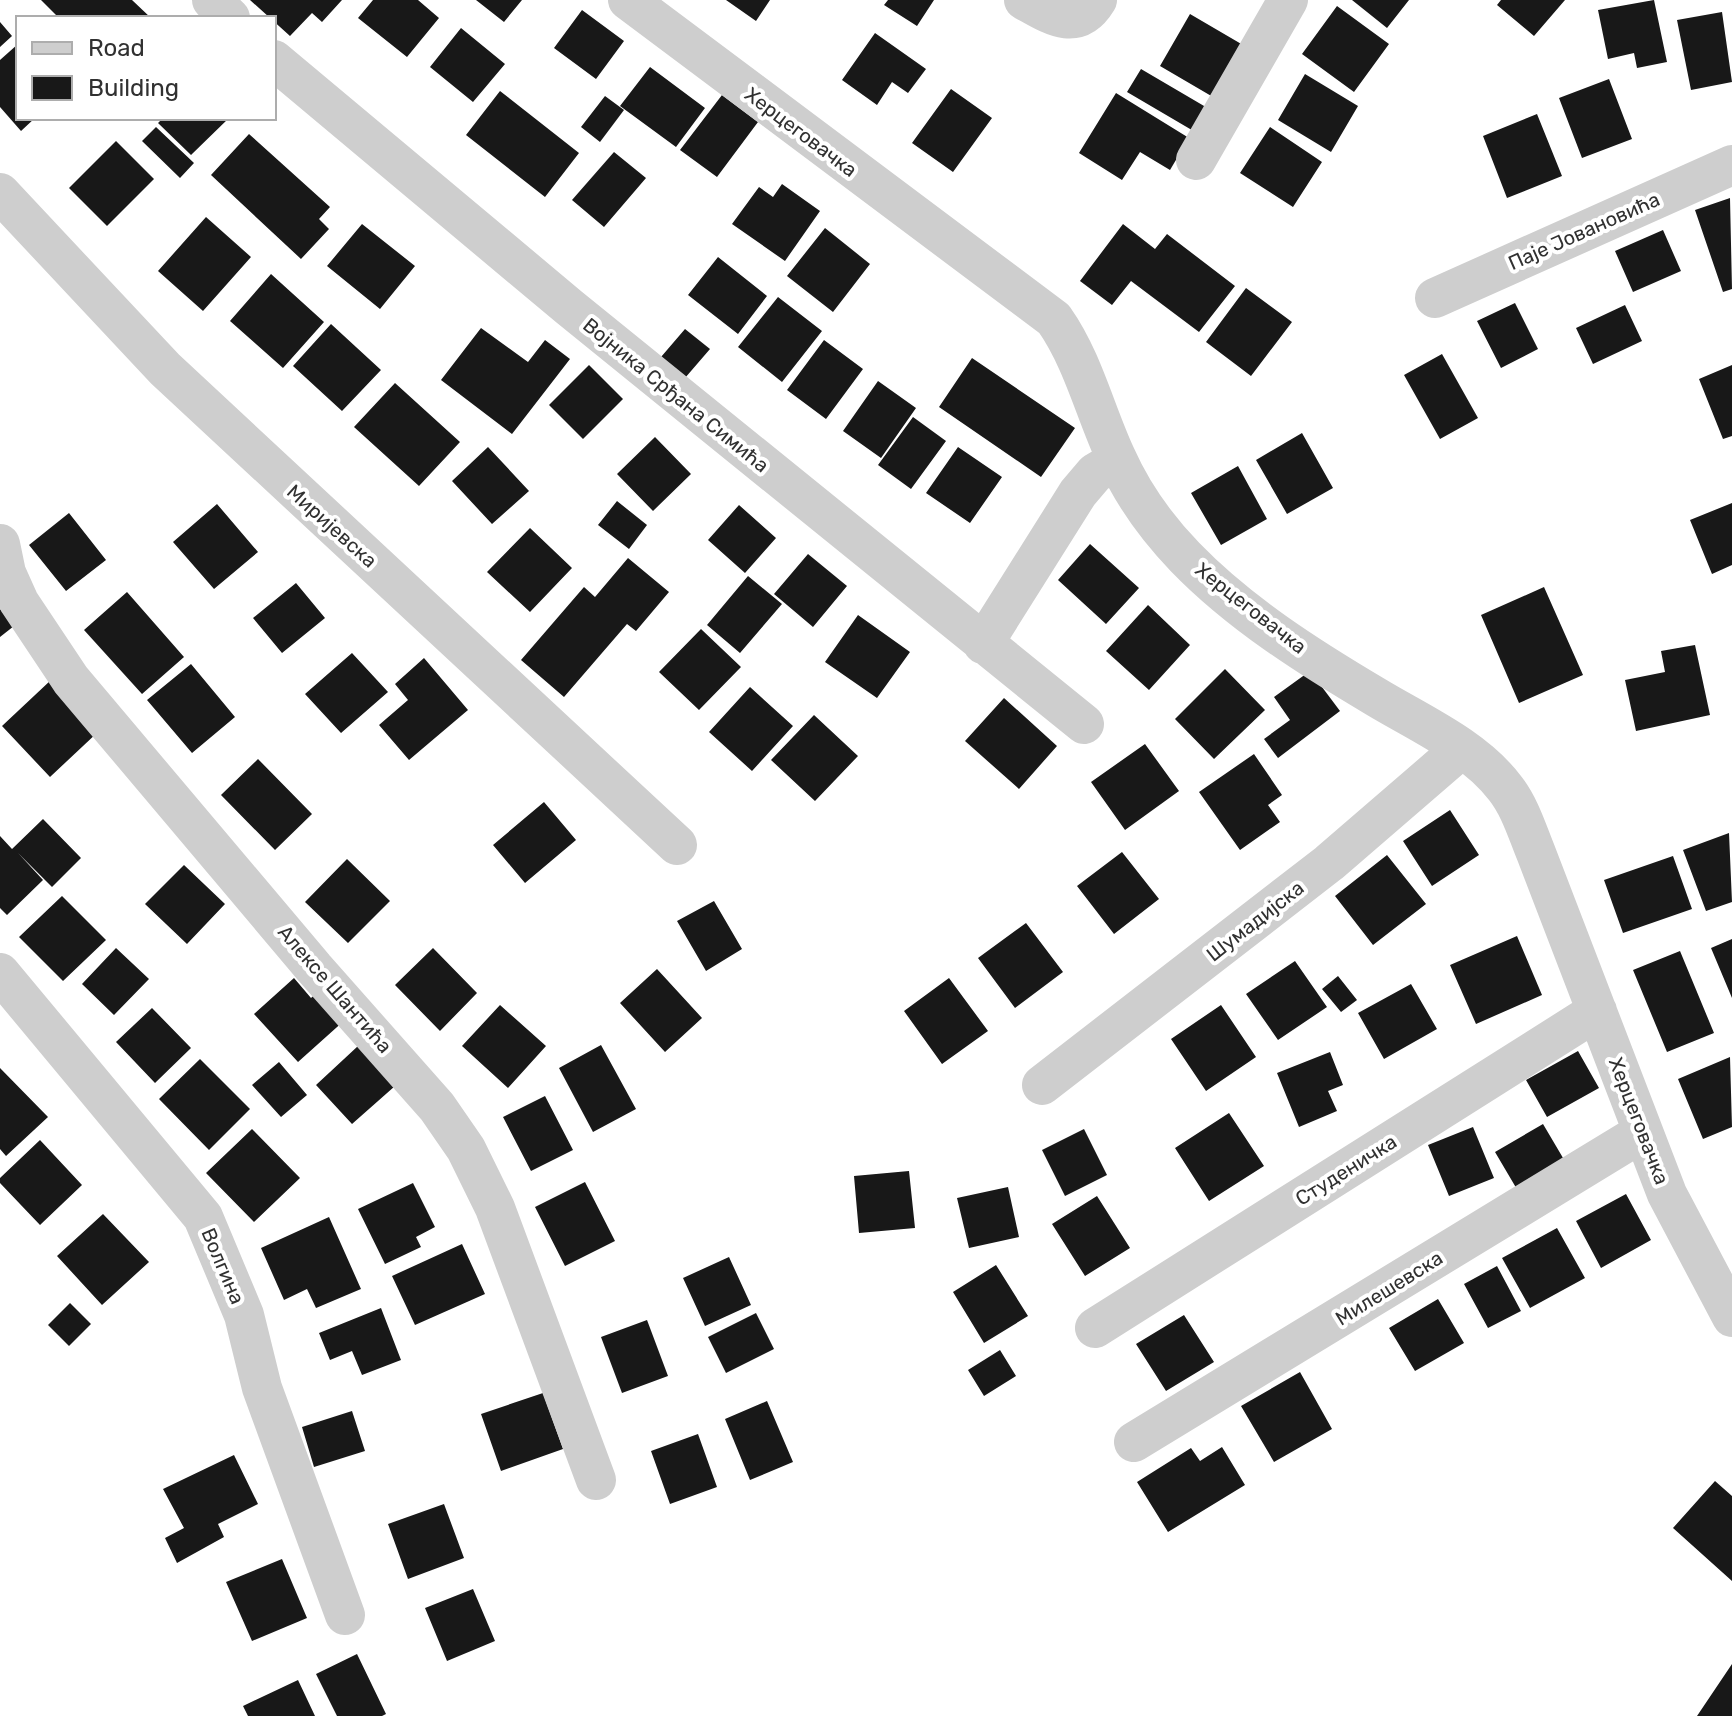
<svg xmlns="http://www.w3.org/2000/svg" width="1732" height="1716" viewBox="0 0 1732 1716" font-family="Rubik,sans-serif">
	<style>
		.building { fill: #181818 }
		.lines { fill: none; stroke-linecap: round; stroke-linejoin: round }
		.minor { stroke: #cecece; stroke-width: 40 }
		.labels { text-anchor: middle; stroke-width: 8; stroke-linejoin: round; paint-order: stroke }
		.street-label { font-size: 20px; fill: #313131; stroke: #fff }
	</style>
	<rect width="100%" height="100%" fill="#fff"/>
	<path class="building" d="M 41,0 L 132,0 L 151,18 L 59,18 Z
		M 250,0 L 342,0 L 322,22 L 312,13 L 290,36 Z
		M 373,0 L 418,0 L 439,18 L 407,57 L 358,18 Z
		M 476,0 L 522,0 L 504,22 Z
		M 726,0 L 770,0 L 756,21 Z
		M 888,0 L 934,0 L 917,26 L 884,5 Z
		M 1352,0 L 1409,0 L 1387,28 Z
		M 1501,0 L 1565,0 L 1534,36 L 1497,5 Z
		M 1654,0 L 1667,62 L 1637,68 L 1634,53 L 1608,59 L 1598,10 Z
		M 1337,6 L 1389,44 L 1354,92 L 1302,54 Z
		M 582,10 L 624,41 L 596,79 L 554,48 Z
		M 1722,12 L 1732,82 L 1691,90 L 1677,20 Z
		M 1190,14 L 1243,45 L 1213,97 L 1160,66 Z
		M 0,22 L 12,36 L 0,47 Z
		M 461,28 L 505,64 L 473,102 L 430,67 Z
		M 875,33 L 926,69 L 908,93 L 892,82 L 877,105 L 842,80 Z
		M 18,44 L 18,118 L 35,118 L 21,131 L 0,107 L 0,60 Z
		M 650,67 L 705,108 L 676,147 L 620,106 Z
		M 1141,69 L 1216,113 L 1202,136 L 1127,92 Z
		M 1305,74 L 1358,106 L 1331,152 L 1278,120 Z
		M 1609,79 L 1632,139 L 1582,158 L 1559,98 Z
		M 951,89 L 992,118 L 953,172 L 912,143 Z
		M 500,91 L 579,153 L 545,197 L 466,135 Z
		M 1116,93 L 1189,138 L 1170,170 L 1140,152 L 1122,180 L 1079,153 Z
		M 722,95 L 758,122 L 717,177 L 680,150 Z
		M 605,96 L 624,110 L 600,142 L 581,127 Z
		M 1537,114 L 1562,176 L 1507,198 L 1483,136 Z
		M 163,118 L 229,118 L 191,155 L 158,123 Z
		M 156,127 L 194,163 L 180,178 L 142,141 Z
		M 1270,127 L 1322,162 L 1293,207 L 1240,173 Z
		M 249,134 L 330,207 L 319,219 L 329,229 L 301,259 L 211,175 Z
		M 116,141 L 154,179 L 107,226 L 69,188 Z
		M 614,152 L 646,178 L 604,227 L 572,200 Z
		M 782,184 L 820,211 L 785,261 L 732,224 L 759,187 L 773,197 Z
		M 1730,198 L 1732,289 L 1723,292 L 1695,210 Z
		M 206,217 L 251,257 L 203,311 L 158,271 Z
		M 362,224 L 415,266 L 380,309 L 327,266 Z
		M 1123,224 L 1155,249 L 1167,234 L 1235,286 L 1199,332 L 1131,281 L 1112,305 L 1080,281 Z
		M 825,228 L 870,264 L 833,312 L 787,276 Z
		M 1663,230 L 1681,271 L 1633,292 L 1615,251 Z
		M 718,257 L 767,296 L 738,334 L 688,295 Z
		M 271,274 L 324,322 L 283,368 L 230,321 Z
		M 1246,288 L 1292,322 L 1251,376 L 1206,342 Z
		M 778,297 L 822,331 L 782,382 L 738,347 Z
		M 1515,303 L 1538,349 L 1501,368 L 1477,321 Z
		M 1625,305 L 1642,341 L 1593,364 L 1576,328 Z
		M 331,324 L 381,370 L 342,411 L 293,366 Z
		M 481,328 L 528,362 L 545,340 L 570,359 L 512,434 L 441,380 Z
		M 685,329 L 710,349 L 685,378 L 661,357 Z
		M 824,340 L 863,369 L 826,419 L 787,390 Z
		M 1442,354 L 1478,418 L 1440,439 L 1404,375 Z
		M 972,358 L 1075,428 L 1041,477 L 939,407 Z
		M 589,365 L 623,399 L 583,439 L 549,405 Z
		M 1732,365 L 1732,436 L 1723,439 L 1699,379 Z
		M 878,381 L 916,408 L 881,458 L 843,431 Z
		M 395,383 L 460,442 L 419,486 L 354,427 Z
		M 913,417 L 946,441 L 911,489 L 878,465 Z
		M 1302,433 L 1333,488 L 1287,514 L 1256,460 Z
		M 655,437 L 691,474 L 653,511 L 617,474 Z
		M 488,447 L 529,491 L 492,524 L 452,481 Z
		M 958,447 L 1002,477 L 970,523 L 926,493 Z
		M 1238,466 L 1267,519 L 1221,545 L 1191,493 Z
		M 617,501 L 647,525 L 629,549 L 598,525 Z
		M 1732,503 L 1732,565 L 1712,574 L 1690,520 Z
		M 217,504 L 258,552 L 214,589 L 173,542 Z
		M 739,505 L 776,538 L 745,573 L 708,540 Z
		M 69,513 L 106,560 L 66,591 L 29,545 Z
		M 530,528 L 572,568 L 530,612 L 487,572 Z
		M 1090,544 L 1139,588 L 1106,624 L 1058,580 Z
		M 808,554 L 847,586 L 813,627 L 774,594 Z
		M 628,558 L 669,592 L 636,631 L 627,624 L 564,697 L 521,660 L 584,587 L 595,597 Z
		M 748,576 L 782,604 L 740,653 L 707,625 Z
		M 296,583 L 325,618 L 282,653 L 253,618 Z
		M 1544,587 L 1583,675 L 1519,703 L 1481,615 Z
		M 127,592 L 184,657 L 142,694 L 84,630 Z
		M 1148,605 L 1190,645 L 1149,690 L 1106,651 Z
		M 0,609 L 14,626 L 0,637 Z
		M 858,615 L 910,652 L 877,698 L 825,662 Z
		M 701,629 L 741,667 L 699,710 L 659,672 Z
		M 1695,645 L 1710,715 L 1636,731 L 1625,680 L 1665,672 L 1661,651 Z
		M 352,653 L 388,692 L 341,733 L 305,694 Z
		M 424,658 L 468,710 L 409,760 L 379,725 L 408,700 L 395,684 Z
		M 191,664 L 235,717 L 192,753 L 147,700 Z
		M 1225,669 L 1265,710 L 1214,759 L 1175,719 Z
		M 1310,671 L 1340,711 L 1278,758 L 1264,739 L 1290,720 L 1274,697 Z
		M 51,680 L 99,731 L 50,777 L 2,726 Z
		M 750,687 L 793,726 L 752,771 L 709,732 Z
		M 1004,698 L 1057,746 L 1019,789 L 965,741 Z
		M 814,715 L 858,756 L 815,801 L 771,760 Z
		M 1145,744 L 1179,791 L 1125,830 L 1091,782 Z
		M 1254,754 L 1282,795 L 1268,805 L 1280,822 L 1240,850 L 1199,792 Z
		M 258,759 L 312,814 L 275,850 L 221,795 Z
		M 544,802 L 576,840 L 525,883 L 493,845 Z
		M 1450,810 L 1479,855 L 1432,886 L 1403,841 Z
		M 43,819 L 81,858 L 52,887 L 18,853 L 43,880 L 7,915 L 0,908 L 0,836 L 12,849 Z
		M 1729,833 L 1732,902 L 1706,911 L 1683,850 Z
		M 1122,852 L 1159,899 L 1114,934 L 1077,886 Z
		M 1387,855 L 1426,904 L 1373,945 L 1335,896 Z
		M 1673,856 L 1692,909 L 1623,933 L 1604,880 Z
		M 347,859 L 390,901 L 348,943 L 305,902 Z
		M 184,865 L 225,904 L 187,944 L 145,904 Z
		M 62,896 L 106,940 L 63,981 L 19,937 Z
		M 714,901 L 742,949 L 706,971 L 677,921 Z
		M 1026,923 L 1063,972 L 1015,1008 L 978,958 Z
		M 1517,936 L 1542,995 L 1476,1024 L 1450,965 Z
		M 1732,939 L 1732,998 L 1711,948 Z
		M 116,948 L 149,979 L 114,1015 L 82,984 Z
		M 433,948 L 477,993 L 440,1031 L 395,985 Z
		M 1680,951 L 1714,1033 L 1667,1052 L 1633,970 Z
		M 1295,961 L 1327,1007 L 1278,1040 L 1246,994 Z
		M 657,969 L 702,1018 L 665,1052 L 620,1003 Z
		M 1338,976 L 1357,1000 L 1341,1012 L 1322,989 Z
		M 294,978 L 311,998 L 320,990 L 346,1019 L 298,1062 L 254,1014 Z
		M 949,978 L 988,1031 L 942,1064 L 904,1011 Z
		M 1411,984 L 1437,1029 L 1384,1059 L 1358,1013 Z
		M 500,1005 L 546,1046 L 508,1088 L 462,1046 Z
		M 1221,1005 L 1256,1057 L 1206,1091 L 1171,1039 Z
		M 152,1008 L 191,1048 L 155,1083 L 116,1042 Z
		M 601,1045 L 636,1109 L 593,1132 L 559,1068 Z
		M 358,1046 L 395,1086 L 352,1124 L 316,1085 Z
		M 1578,1051 L 1599,1088 L 1547,1117 L 1526,1080 Z
		M 1330,1052 L 1343,1085 L 1328,1091 L 1337,1111 L 1299,1127 L 1277,1073 Z
		M 1730,1057 L 1732,1127 L 1703,1139 L 1678,1079 Z
		M 200,1059 L 250,1109 L 209,1150 L 159,1099 Z
		M 279,1062 L 307,1095 L 281,1117 L 252,1085 Z
		M 0,1068 L 48,1117 L 6,1156 L 0,1149 Z
		M 545,1096 L 573,1150 L 531,1171 L 503,1117 Z
		M 1229,1113 L 1264,1166 L 1209,1201 L 1175,1148 Z
		M 1543,1124 L 1566,1163 L 1518,1191 L 1495,1152 Z
		M 1473,1127 L 1494,1178 L 1449,1196 L 1428,1145 Z
		M 252,1129 L 300,1178 L 254,1222 L 206,1173 Z
		M 1084,1129 L 1107,1175 L 1065,1196 L 1042,1150 Z
		M 40,1140 L 82,1185 L 40,1225 L 0,1183 L 0,1178 Z
		M 909,1171 L 915,1228 L 859,1233 L 854,1176 Z
		M 585,1182 L 615,1241 L 565,1266 L 535,1207 Z
		M 413,1183 L 435,1227 L 416,1237 L 421,1247 L 385,1264 L 358,1209 Z
		M 1008,1187 L 1019,1237 L 969,1248 L 957,1198 Z
		M 1626,1194 L 1651,1240 L 1601,1268 L 1576,1221 Z
		M 1097,1196 L 1130,1248 L 1085,1276 L 1052,1224 Z
		M 103,1214 L 149,1262 L 102,1305 L 57,1256 Z
		M 329,1217 L 361,1289 L 316,1308 L 307,1289 L 284,1300 L 261,1248 Z
		M 1557,1228 L 1585,1278 L 1530,1308 L 1502,1258 Z
		M 462,1244 L 485,1294 L 415,1325 L 392,1276 Z
		M 729,1257 L 751,1305 L 705,1326 L 683,1278 Z
		M 996,1265 L 1028,1316 L 984,1343 L 953,1292 Z
		M 1497,1266 L 1521,1311 L 1488,1328 L 1464,1284 Z
		M 1438,1299 L 1464,1343 L 1415,1371 L 1389,1328 Z
		M 70,1303 L 91,1324 L 69,1346 L 48,1325 Z
		M 381,1308 L 401,1360 L 362,1375 L 352,1351 L 330,1360 L 319,1333 Z
		M 756,1313 L 774,1349 L 726,1373 L 708,1337 Z
		M 1184,1315 L 1214,1362 L 1166,1391 L 1136,1344 Z
		M 647,1320 L 668,1376 L 622,1393 L 601,1337 Z
		M 1000,1350 L 1016,1376 L 984,1396 L 968,1370 Z
		M 1300,1372 L 1332,1429 L 1274,1462 L 1241,1406 Z
		M 543,1393 L 563,1449 L 501,1471 L 481,1414 Z
		M 767,1401 L 793,1462 L 750,1480 L 725,1419 Z
		M 352,1411 L 365,1451 L 314,1467 L 302,1427 Z
		M 698,1434 L 717,1487 L 670,1504 L 651,1451 Z
		M 1222,1447 L 1245,1485 L 1168,1532 L 1137,1482 L 1191,1448 L 1200,1461 Z
		M 234,1455 L 258,1504 L 218,1524 L 224,1537 L 177,1563 L 165,1538 L 184,1528 L 163,1489 Z
		M 1715,1481 L 1732,1496 L 1732,1581 L 1673,1528 Z
		M 444,1504 L 464,1558 L 408,1579 L 388,1524 Z
		M 282,1559 L 307,1618 L 252,1641 L 226,1582 Z
		M 473,1589 L 495,1641 L 447,1661 L 425,1608 Z
		M 357,1654 L 386,1714 L 382,1716 L 337,1716 L 316,1674 Z
		M 1732,1664 L 1732,1716 L 1697,1716 Z
		M 298,1680 L 315,1716 L 248,1716 L 243,1706 Z"/>
	<g class="lines">
		<path class="minor" d="M 212,0 L 230,18
			M 628,0 L 1054,319 C 1083,360 1095,412 1116,457 C 1132,493 1158,529 1185,557 C 1239,613 1310,658 1376,697 C 1419,723 1474,747 1505,788 C 1520,807 1527,831 1536,853 L 1667,1194 L 1732,1317
			M 1024,0 C 1051,15 1077,33 1097,0
			M 274,60 L 569,307 L 1084,724
			M 1196,160 L 1288,0
			M 0,193 L 165,369 L 677,845
			M 1435,298 L 1732,165
			M 0,544 L 6,573 L 19,602 L 71,680 L 314,968 L 437,1107 L 466,1149 L 495,1208 L 596,1480
			M 983,644 L 1078,493 L 1095,473 L 1117,460
			M 0,973 L 203,1217 L 244,1315 L 262,1388 L 345,1615
			M 1042,1085 L 1329,863 L 1461,749
			M 1095,1328 L 1597,1011
			M 1134,1442 L 1643,1132"/>
	</g>
	<g class="labels">
		<g class="street-label">
			<text transform="translate(801 132) rotate(37)" y="7">Херцеговачка</text>
			<text transform="translate(1584 231) rotate(-24)" y="7">Паје Јовановића</text>
			<text transform="translate(676 395) rotate(39)" y="7">Војника Срђана Симића</text>
			<text transform="translate(332 526) rotate(42)" y="7">Миријевска</text>
			<text transform="translate(1251 608) rotate(38)" y="7">Херцеговачка</text>
			<text transform="translate(1255 921) rotate(-38)" y="7">Шумадијска</text>
			<text transform="translate(335 989) rotate(49)" y="7">Алексе Шантића</text>
			<text transform="translate(1639 1121) rotate(69)" y="7">Херцеговачка</text>
			<text transform="translate(1346 1170) rotate(-32)" y="7">Студеничка</text>
			<text transform="translate(223 1266) rotate(67)" y="7">Волгина</text>
			<text transform="translate(1389 1288) rotate(-32)" y="7">Милешевска</text>
		</g>
	</g>
	<rect x="16" y="16" width="260" height="104" fill="#ffffff" stroke="#adadad" stroke-width="2"/>
	<rect x="32" y="42" width="40" height="12" fill="#cecece" stroke="#adadad" stroke-width="2"/>
	<text x="88" y="56" font-size="24" fill="#313131">Road</text>
	<rect x="32" y="76" width="40" height="24" fill="#181818" stroke="#adadad" stroke-width="2"/>
	<text x="88" y="96" font-size="24" fill="#313131">Building</text>
</svg>
